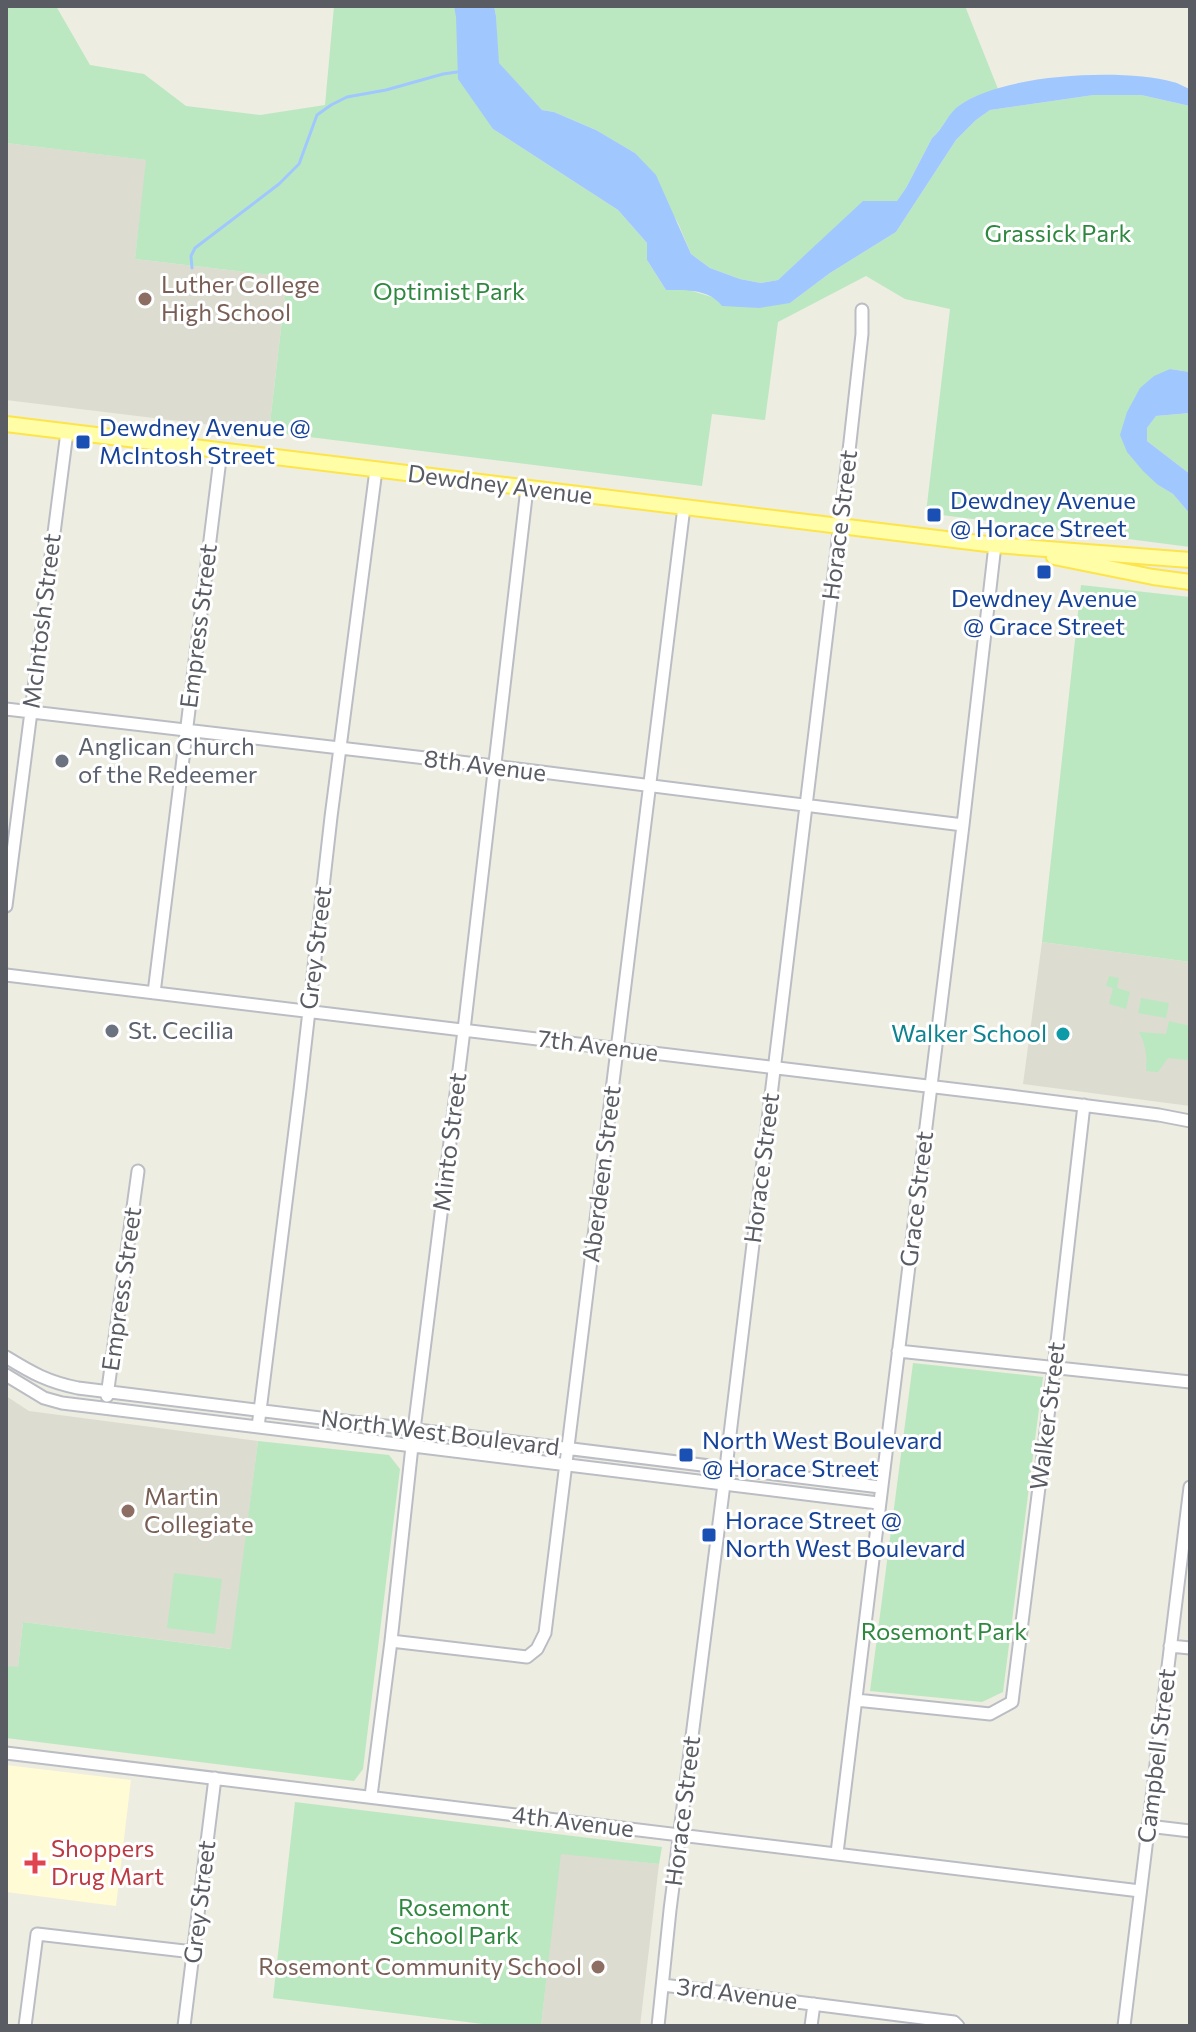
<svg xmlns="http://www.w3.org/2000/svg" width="1196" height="2032" viewBox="0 0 1196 2032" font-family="Commissioner,sans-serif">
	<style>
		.commercial { fill: #fffbd5 }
		.education { fill: #dddcd0 }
		.green { fill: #bbe8c1 }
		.water { fill: #a0c8ff }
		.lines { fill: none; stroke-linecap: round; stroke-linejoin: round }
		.stream { stroke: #a0c8ff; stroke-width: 3 }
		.minor-casing { stroke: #bbbdc4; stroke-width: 15 }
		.major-casing { stroke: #fde44a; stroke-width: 18 }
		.minor { stroke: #fff; stroke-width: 11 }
		.major { stroke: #fffda5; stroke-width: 14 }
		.education-dot { fill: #8d6e63; stroke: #fff; stroke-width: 3 }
		.transit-dot { fill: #1a4fb4; stroke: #fff; stroke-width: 3 }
		.worship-dot { fill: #6b7280; stroke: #fff; stroke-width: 3 }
		.culture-dot { fill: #0f9aa8; stroke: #fff; stroke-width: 3 }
		.health-dot { fill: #e0444e; stroke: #fff; stroke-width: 3 }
		.labels { text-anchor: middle; stroke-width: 6; stroke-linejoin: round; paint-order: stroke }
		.park-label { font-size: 24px; fill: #2e873e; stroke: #fff }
		.education-label { font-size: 24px; fill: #785e54; stroke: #fff; text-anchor: start }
		.transit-label { font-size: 24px; fill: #164399; stroke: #fff; text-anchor: start }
		.street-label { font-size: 24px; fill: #595c63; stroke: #fff }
		.worship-label { font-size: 24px; fill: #5b616d; stroke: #fff; text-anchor: start }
		.culture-label { font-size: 24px; fill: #0d838f; stroke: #fff; text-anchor: end }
		.health-label { font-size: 24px; fill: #be3a42; stroke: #fff; text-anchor: start }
	</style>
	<rect width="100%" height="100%" fill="#eeede1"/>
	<path class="commercial" d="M 6,1765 L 131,1780 L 116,1906 L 6,1892 Z"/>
	<path class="education" d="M 6,143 L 147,160 L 135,259 L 287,277 L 269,432 L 6,400 Z
		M 1042,942 L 1190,962 L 1190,1106 L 1023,1084 Z
		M 6,1396 L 29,1411 L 258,1441 L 232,1649 L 23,1622 L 18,1668 L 6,1666 Z
		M 560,1853 L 659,1864 L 640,2026 L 541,2026 Z"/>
	<path class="green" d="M 6,6 L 56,6 L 90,65 L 144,74 L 186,106 L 260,115 L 325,105 L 334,6 L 454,6 L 493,129 L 618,210 L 647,243 L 647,260 L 666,290 L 689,290 L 715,298 L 790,303 L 830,273 L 896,232 L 956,140 L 976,120 L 990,110 L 1094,95 L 1141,95 L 1190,106 L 1190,372 L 1170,369 L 1127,412 L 1158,485 L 1173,494 L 1190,514 L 1190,547 L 926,513 L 950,309 L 905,299 L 866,276 L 778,322 L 765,420 L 712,414 L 702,486 L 269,432 L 287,277 L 135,259 L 146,160 L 6,143 Z
		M 494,6 L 965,6 L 998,89 C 984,93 967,98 957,108 C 947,117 942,129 932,138 L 906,188 L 897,202 L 802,258 L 778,280 L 761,283 L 740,279 L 710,268 L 691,254 L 678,223 L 635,153 L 594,129 L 554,112 L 542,110 L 498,63 L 496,16 Z
		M 1190,413 L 1190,474 L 1147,441 L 1147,428 L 1156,416 Z
		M 1081,585 L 1190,597 L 1190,962 L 1042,942 Z
		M 1109,976 L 1119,978 L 1117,988 L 1130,992 L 1126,1009 L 1109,1004 L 1113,988 L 1106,986 Z
		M 1141,998 L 1169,1003 L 1166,1018 L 1138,1013 Z
		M 1169,1021 L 1190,1026 L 1188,1060 L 1168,1058 L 1158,1072 L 1146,1071 C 1147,1056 1146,1046 1139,1032 L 1166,1034 Z
		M 913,1363 L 1043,1377 L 1003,1692 L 982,1702 L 870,1691 Z
		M 258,1441 L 389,1455 L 400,1469 L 363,1769 L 354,1781 L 6,1738 L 6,1666 L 18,1667 L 23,1622 L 231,1649 Z
		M 174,1573 L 222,1579 L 215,1634 L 167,1628 Z
		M 295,1802 L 662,1847 L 659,1864 L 561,1854 L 541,2026 L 499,2026 L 273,1998 Z"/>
	<path class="water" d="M 454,6 L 494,6 L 496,16 L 499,63 L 542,110 L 554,112 L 596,130 L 635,153 L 656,175 L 691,254 L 710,268 L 740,279 L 761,283 L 778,280 L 863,201 L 897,201 L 906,188 L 932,138 C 943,129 948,113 960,105 C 1003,74 1122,68 1173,82 C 1179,83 1184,87 1190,89 L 1190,106 L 1141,95 L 1094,95 L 990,110 L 976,120 L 956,140 L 896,232 L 830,273 L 790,303 L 759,308 L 722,306 C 709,289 686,290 666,290 L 647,260 L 647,243 L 618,210 L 493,129 L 458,79 L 456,17 Z
		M 1170,369 L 1190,372 L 1190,413 L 1156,416 L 1147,428 L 1147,441 L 1190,474 L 1190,514 L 1173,494 L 1158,485 L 1143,471 L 1127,452 L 1120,435 L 1127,412 L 1140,388 L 1154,376 Z"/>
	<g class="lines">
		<path class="stream" d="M 192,268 L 191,256 L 195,248 L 279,184 L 299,164 L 317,115 L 331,105 L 347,97 L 386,90 L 443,74 L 457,72"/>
		<g class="minor-casing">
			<path id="minor" d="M 6,709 L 494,766 L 963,825
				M 6,906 L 67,432
				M 6,975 L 1010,1096 L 1159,1115 L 1190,1121
				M 154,993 L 221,451
				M 898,1351 L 1190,1382
				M 6,1357 C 32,1373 48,1382 78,1388 L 880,1487
				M 6,1375 L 44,1398 L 62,1403 L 878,1503
				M 107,1396 L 138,1171
				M 258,1427 L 300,1090 L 331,817 L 376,470
				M 391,1641 L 527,1657 L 537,1649 L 545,1633 L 684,507
				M 1170,1646 L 1190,1648
				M 856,1700 L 990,1714 L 1012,1702 L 1054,1368 L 1084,1105
				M 6,1753 L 1140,1891
				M 371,1796 L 391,1641 L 412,1446 L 464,1030 L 527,488
				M 1148,1826 L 1190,1831
				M 837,1853 L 963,825 L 995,545
				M 663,1985 L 954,2022 L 958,2026
				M 25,2026 L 37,1934 L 193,1952
				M 184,2026 L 215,1778
				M 658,2026 L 670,1910 L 724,1484 L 850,442 L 862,334 L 862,310
				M 811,2026 L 814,2004
				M 1124,2026 L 1190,1487"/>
		</g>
		<g class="major-casing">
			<path id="major" d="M 6,424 L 995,545 L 1190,560
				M 1054,557 L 1153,577 L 1190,582"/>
		</g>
		<use href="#minor" class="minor"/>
		<use href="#major" class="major"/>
	</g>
	<g class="education-dot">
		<circle cx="145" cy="299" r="8"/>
		<circle cx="128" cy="1511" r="8"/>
		<circle cx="598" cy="1967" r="8"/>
	</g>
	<g class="transit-dot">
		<rect x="75" y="434" width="16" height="16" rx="4"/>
		<rect x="926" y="507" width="16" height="16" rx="4"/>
		<rect x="1036" y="564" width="16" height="16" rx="4"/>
		<rect x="678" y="1447" width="16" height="16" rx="4"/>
		<rect x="701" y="1527" width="16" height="16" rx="4"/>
	</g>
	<g class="worship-dot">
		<circle cx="62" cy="761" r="8"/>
		<circle cx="112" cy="1031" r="8"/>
	</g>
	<circle class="culture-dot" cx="1063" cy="1034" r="8"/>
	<path class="health-dot" d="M31 1851h8v8h8v8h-8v8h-8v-8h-8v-8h8z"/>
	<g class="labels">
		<g class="park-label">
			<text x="1058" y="242">Grassick Park</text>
			<text x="449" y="300">Optimist Park</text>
			<text x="944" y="1640">Rosemont Park</text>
			<text x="454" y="1916">Rosemont<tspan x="454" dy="28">School Park</tspan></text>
		</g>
		<g class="education-label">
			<text x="161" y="293">Luther College<tspan x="161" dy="28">High School</tspan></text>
			<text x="144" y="1505">Martin<tspan x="144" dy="28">Collegiate</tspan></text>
			<text x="582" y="1975" text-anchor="end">Rosemont Community School</text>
		</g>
		<g class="transit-label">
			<text x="99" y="436">Dewdney Avenue @<tspan x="99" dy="28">McIntosh Street</tspan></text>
			<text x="950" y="509">Dewdney Avenue<tspan x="950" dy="28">@ Horace Street</tspan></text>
			<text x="1044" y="607" text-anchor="middle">Dewdney Avenue<tspan x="1044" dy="28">@ Grace Street</tspan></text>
			<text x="702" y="1449">North West Boulevard<tspan x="702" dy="28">@ Horace Street</tspan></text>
			<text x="725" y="1529">Horace Street @<tspan x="725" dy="28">North West Boulevard</tspan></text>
		</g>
		<g class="street-label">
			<text transform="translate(500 485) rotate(7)" y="8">Dewdney Avenue</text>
			<text transform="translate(840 525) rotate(-83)" y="8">Horace Street</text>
			<text transform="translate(42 621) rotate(-83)" y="8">McIntosh Street</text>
			<text transform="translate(199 626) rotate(-83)" y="8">Empress Street</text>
			<text transform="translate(485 766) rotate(7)" y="8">8th Avenue</text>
			<text transform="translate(316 948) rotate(-83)" y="8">Grey Street</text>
			<text transform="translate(598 1046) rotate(7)" y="8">7th Avenue</text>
			<text transform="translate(450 1142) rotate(-83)" y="8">Minto Street</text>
			<text transform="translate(762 1168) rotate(-83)" y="8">Horace Street</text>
			<text transform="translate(602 1174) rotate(-83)" y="8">Aberdeen Street</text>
			<text transform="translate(917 1199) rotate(-83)" y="8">Grace Street</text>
			<text transform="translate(122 1289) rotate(-82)" y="8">Empress Street</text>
			<text transform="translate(1048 1416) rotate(-83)" y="8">Walker Street</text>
			<text transform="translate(440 1433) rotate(7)" y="8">North West Boulevard</text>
			<text transform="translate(1157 1756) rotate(-83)" y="8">Campbell Street</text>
			<text transform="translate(683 1811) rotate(-83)" y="8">Horace Street</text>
			<text transform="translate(573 1822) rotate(7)" y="8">4th Avenue</text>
			<text transform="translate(200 1902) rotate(-83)" y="8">Grey Street</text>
			<text transform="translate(737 1994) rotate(7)" y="8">3rd Avenue</text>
		</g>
		<g class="worship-label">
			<text x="78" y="755">Anglican Church<tspan x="78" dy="28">of the Redeemer</tspan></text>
			<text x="128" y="1039">St. Cecilia</text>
		</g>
		<g class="culture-label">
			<text x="1047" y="1042">Walker School</text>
		</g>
		<g class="health-label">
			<text x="51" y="1857">Shoppers<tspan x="51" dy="28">Drug Mart</tspan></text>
		</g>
	</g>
	<rect width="1196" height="2032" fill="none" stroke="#595c63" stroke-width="16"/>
</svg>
